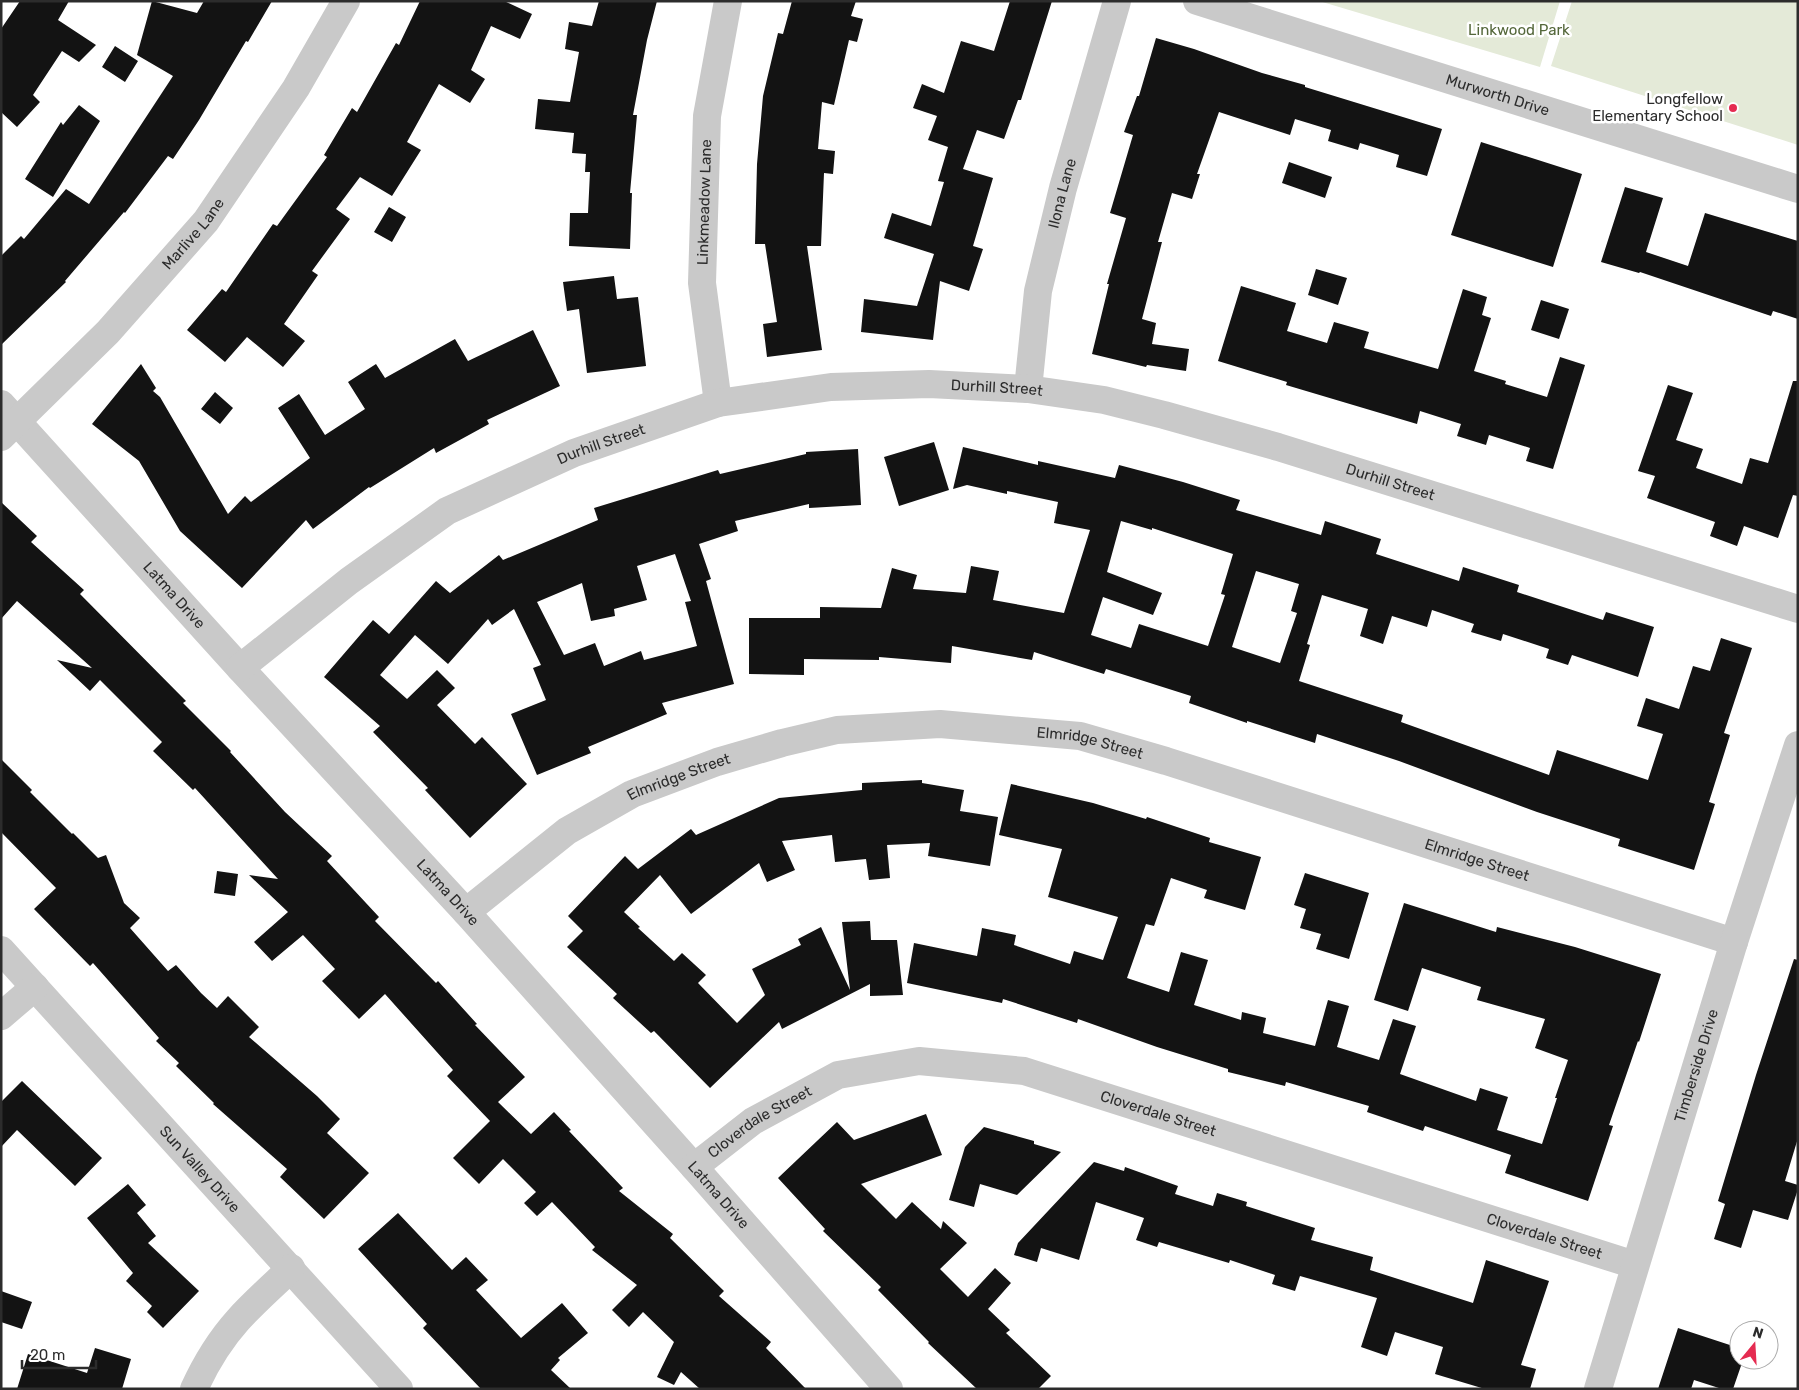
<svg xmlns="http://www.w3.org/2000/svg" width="1799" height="1390" viewBox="0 0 1799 1390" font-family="Rubik,sans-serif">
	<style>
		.green { fill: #e4ead8 }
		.building { fill: #131313; fill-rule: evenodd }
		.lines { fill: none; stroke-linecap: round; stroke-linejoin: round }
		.minor { stroke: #c9c9c9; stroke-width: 28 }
		.poi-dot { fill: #e52b51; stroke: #fff; stroke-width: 2 }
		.labels { text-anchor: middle; stroke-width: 5; stroke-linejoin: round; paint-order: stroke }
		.park-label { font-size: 15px; fill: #54673a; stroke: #fff }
		.street-label { font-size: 15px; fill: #2c2c2c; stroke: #fff }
		.poi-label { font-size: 15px; fill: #2c2c2c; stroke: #fff; text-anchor: end }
	</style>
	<rect width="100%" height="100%" fill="#fff"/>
	<path class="green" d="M 1319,1 L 1560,1 L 1540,67 Z
		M 1572,1 L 1798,1 L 1798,145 L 1551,66 Z"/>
	<path class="building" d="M 20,1 L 69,1 L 58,20 L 96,45 L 79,62 L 62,51 L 33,95 L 40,102 L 17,127 L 1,112 L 1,29 Z
		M 152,1 L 197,13 L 204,1 L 272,1 L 248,42 L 246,41 L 199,120 L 173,159 L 168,156 L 125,213 L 124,212 L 65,281 L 66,282 L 1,345 L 1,256 L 21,236 L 24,239 L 66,189 L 89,204 L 173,76 L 137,55 Z
		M 420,1 L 504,1 L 532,14 L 520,39 L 491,26 L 471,70 L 485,79 L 470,103 L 439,84 L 407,142 L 421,150 L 392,196 L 360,177 L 336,209 L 350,219 L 312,271 L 318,275 L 284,324 L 305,341 L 283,367 L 247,337 L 225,362 L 187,330 L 222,289 L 226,292 L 273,224 L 277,226 L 327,157 L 324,155 L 352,108 L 357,112 L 396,43 L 399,45 Z
		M 599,1 L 657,1 L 647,40 L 633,115 L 637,115 L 630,193 L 632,193 L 630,249 L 569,246 L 570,213 L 588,213 L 590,172 L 585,172 L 586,154 L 572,153 L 574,133 L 535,129 L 538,99 L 570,102 L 579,52 L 565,49 L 569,22 L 592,26 Z
		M 792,1 L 856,1 L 851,16 L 863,19 L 857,42 L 849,40 L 834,105 L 822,102 L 818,149 L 835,151 L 833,174 L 824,173 L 821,246 L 807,246 L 822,350 L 767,357 L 763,324 L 777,322 L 765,244 L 755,244 L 757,164 L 763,96 L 778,33 L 783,34 Z
		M 1010,1 L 1052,1 L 1021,100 L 1018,100 L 1004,139 L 977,130 L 963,169 L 993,178 L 973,246 L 983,249 L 969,291 L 940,281 L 933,340 L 861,332 L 864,299 L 917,306 L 934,254 L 884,238 L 892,213 L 931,226 L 944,182 L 938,181 L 948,147 L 928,140 L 937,116 L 913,108 L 922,84 L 944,93 L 961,41 L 994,51 Z
		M 1156,38 L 1194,49 L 1262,73 L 1305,85 L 1305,87 L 1442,129 L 1427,176 L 1396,167 L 1399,155 L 1360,143 L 1358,150 L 1328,141 L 1331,130 L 1295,119 L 1290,135 L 1219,112 L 1197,174 L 1200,174 L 1192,199 L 1172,193 L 1158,242 L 1162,242 L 1142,319 L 1156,323 L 1152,344 L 1189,349 L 1186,371 L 1147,365 L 1146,367 L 1092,354 L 1109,284 L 1107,284 L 1126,218 L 1110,213 L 1133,135 L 1124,132 L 1137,96 L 1139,96 Z
		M 115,46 L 138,61 L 125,82 L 102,67 Z
		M 79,105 L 100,121 L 53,197 L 25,179 L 61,122 L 63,125 Z
		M 1481,142 L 1582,174 L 1553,267 L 1451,235 Z
		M 1289,162 L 1332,177 L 1325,198 L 1282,183 Z
		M 1625,187 L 1663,198 L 1646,252 L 1688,266 L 1705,213 L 1798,241 L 1798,319 L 1773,311 L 1771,316 L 1640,272 L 1639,273 L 1601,262 Z
		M 389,207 L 406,217 L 392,242 L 374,232 Z
		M 1316,269 L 1347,278 L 1338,305 L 1308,295 Z
		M 614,276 L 617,299 L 638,297 L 646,366 L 587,373 L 579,309 L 567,311 L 563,282 Z
		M 1241,286 L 1296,303 L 1287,331 L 1327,343 L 1334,322 L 1369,332 L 1364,348 L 1438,369 L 1463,289 L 1487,297 L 1482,315 L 1491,318 L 1474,371 L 1506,381 L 1505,384 L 1547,397 L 1560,357 L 1585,365 L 1553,469 L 1526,461 L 1530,448 L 1489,435 L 1486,445 L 1457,436 L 1461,424 L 1420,411 L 1417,424 L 1286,385 L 1287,382 L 1218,361 Z
		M 1541,300 L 1569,309 L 1559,339 L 1531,330 Z
		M 533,330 L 560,386 L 487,420 L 489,424 L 436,453 L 434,448 L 370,488 L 369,487 L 313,529 L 306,520 L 242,588 L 180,531 L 139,461 L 92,424 L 141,364 L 156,388 L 153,391 L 160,397 L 228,514 L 245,496 L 251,502 L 310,458 L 278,408 L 299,394 L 325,435 L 365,409 L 348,382 L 376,364 L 385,378 L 455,339 L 468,361 Z
		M 1793,381 L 1798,381 L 1798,496 L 1793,495 L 1778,538 L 1744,526 L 1737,546 L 1710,536 L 1715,522 L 1647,498 L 1655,476 L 1638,471 L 1668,385 L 1693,393 L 1676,440 L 1703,449 L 1696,468 L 1742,484 L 1750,458 L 1768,463 Z
		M 215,392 L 233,408 L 220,424 L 201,409 Z
		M 934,442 L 949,490 L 899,506 L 884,457 Z
		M 963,447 L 1038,465 L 1038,461 L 1115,478 L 1119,465 L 1183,482 L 1240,500 L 1236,510 L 1321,535 L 1325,521 L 1381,539 L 1376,554 L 1459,581 L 1463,567 L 1519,585 L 1517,592 L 1603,620 L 1606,612 L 1654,627 L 1638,677 L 1572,655 L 1568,665 L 1546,658 L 1549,649 L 1503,634 L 1501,641 L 1471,632 L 1474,624 L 1432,610 L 1427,627 L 1392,616 L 1383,644 L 1360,636 L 1368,609 L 1322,595 L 1307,644 L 1310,645 L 1299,681 L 1403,715 L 1401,722 L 1549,775 L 1557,750 L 1648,780 L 1663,734 L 1637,726 L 1646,698 L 1679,709 L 1693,666 L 1710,671 L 1721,638 L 1752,648 L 1724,733 L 1730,735 L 1709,802 L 1715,804 L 1694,870 L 1618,846 L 1620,839 L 1537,812 L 1399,761 L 1317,734 L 1315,743 L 1247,721 L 1247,723 L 1189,703 L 1191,696 L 1106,669 L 1104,674 L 1034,652 L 1032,660 L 952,646 L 951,663 L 879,657 L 879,660 L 804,659 L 804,675 L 749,674 L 749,618 L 820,618 L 820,607 L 881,608 L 892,568 L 917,575 L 913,589 L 966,593 L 971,566 L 999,571 L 993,600 L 1064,613 L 1090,530 L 1054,523 L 1058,502 L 1007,491 L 1007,494 L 967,485 L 953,489 ZM 1121,521 L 1152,530 L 1152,528 L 1233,554 L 1221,594 L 1225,595 L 1208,646 L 1139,624 L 1131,648 L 1091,635 L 1103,597 L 1153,615 L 1162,593 L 1107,572 ZM 1256,571 L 1299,584 L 1291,611 L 1297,613 L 1280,663 L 1232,647 Z
		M 858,449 L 861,505 L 809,508 L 809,504 L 735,521 L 738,531 L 699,544 L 711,579 L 706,581 L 734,684 L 662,703 L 667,714 L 588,747 L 591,753 L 537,775 L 511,714 L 546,700 L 533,668 L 541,665 L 514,609 L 492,625 L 488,619 L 448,664 L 415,635 L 380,675 L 407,699 L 437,670 L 455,688 L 437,705 L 475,744 L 482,737 L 527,784 L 470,838 L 425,790 L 428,788 L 373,732 L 380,726 L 324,677 L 373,620 L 389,634 L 436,581 L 450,593 L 499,555 L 503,560 L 598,520 L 594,508 L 718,470 L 720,474 L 806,454 L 806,452 ZM 675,554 L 691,601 L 685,602 L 697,646 L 644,660 L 641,651 L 604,666 L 595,643 L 564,655 L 537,602 L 582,583 L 591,621 L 615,616 L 614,609 L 647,600 L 637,566 Z
		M 1,502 L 37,536 L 31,542 L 84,590 L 80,594 L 186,701 L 183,703 L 231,751 L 230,752 L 285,812 L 332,856 L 327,861 L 379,917 L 375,921 L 436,983 L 438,981 L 477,1024 L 475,1025 L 525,1077 L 498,1102 L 531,1134 L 554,1112 L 571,1130 L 569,1131 L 623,1188 L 619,1191 L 673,1234 L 670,1238 L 724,1291 L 719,1296 L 771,1342 L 766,1348 L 806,1389 L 700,1389 L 681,1372 L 674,1385 L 657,1377 L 674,1342 L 643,1312 L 629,1327 L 612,1310 L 637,1285 L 592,1250 L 595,1247 L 552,1202 L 537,1216 L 524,1203 L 536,1192 L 503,1159 L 479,1184 L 453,1158 L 490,1121 L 447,1076 L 453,1070 L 385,994 L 359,1019 L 322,981 L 335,969 L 303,935 L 272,961 L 254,942 L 288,912 L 249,875 L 278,879 L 195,788 L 193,790 L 153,751 L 162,742 L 100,680 L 90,691 L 57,660 L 92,668 L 17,601 L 1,619 Z
		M 1,759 L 32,790 L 30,792 L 72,834 L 73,833 L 98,858 L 106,855 L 124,903 L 140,918 L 130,928 L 168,971 L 176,965 L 201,993 L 217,1008 L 228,996 L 259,1027 L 249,1037 L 317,1096 L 340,1119 L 327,1133 L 369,1173 L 324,1219 L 280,1177 L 287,1169 L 213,1104 L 214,1103 L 176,1066 L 179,1063 L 156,1041 L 159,1038 L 93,963 L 90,966 L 34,909 L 56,888 L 1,832 Z
		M 922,780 L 922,783 L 964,790 L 960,811 L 998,817 L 990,866 L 928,856 L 930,843 L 887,845 L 890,878 L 869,880 L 866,859 L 835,862 L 832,835 L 782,841 L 795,870 L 767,882 L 759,863 L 691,914 L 660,875 L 624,912 L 640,927 L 638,928 L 674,961 L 682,953 L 706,975 L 698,983 L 737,1023 L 765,995 L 752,969 L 801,945 L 798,939 L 821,927 L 850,990 L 842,922 L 870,921 L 871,940 L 897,940 L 903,995 L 870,996 L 870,984 L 782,1029 L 779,1022 L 710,1088 L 654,1031 L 651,1033 L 613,998 L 617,994 L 567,947 L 583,931 L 568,916 L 625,856 L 638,869 L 691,829 L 696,835 L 779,798 L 862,790 L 862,783 Z
		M 1011,784 L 1093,803 L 1146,819 L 1147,817 L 1210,838 L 1209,842 L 1261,857 L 1245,910 L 1204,898 L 1207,890 L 1171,878 L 1154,926 L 1146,924 L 1127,978 L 1169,992 L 1181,952 L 1208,960 L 1194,1005 L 1241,1020 L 1242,1012 L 1266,1018 L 1263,1033 L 1315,1046 L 1328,1000 L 1349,1006 L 1337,1047 L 1379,1060 L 1393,1019 L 1416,1026 L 1400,1074 L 1476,1101 L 1480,1088 L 1508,1097 L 1497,1130 L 1542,1144 L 1557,1098 L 1555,1098 L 1568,1060 L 1535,1048 L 1545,1019 L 1477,1000 L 1481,987 L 1422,968 L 1408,1011 L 1374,1000 L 1404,903 L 1496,932 L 1497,927 L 1575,947 L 1661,974 L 1639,1042 L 1638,1041 L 1609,1125 L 1613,1126 L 1588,1201 L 1505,1173 L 1511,1155 L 1425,1126 L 1423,1131 L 1367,1112 L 1369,1106 L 1286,1082 L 1285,1086 L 1228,1072 L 1228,1069 L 1157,1047 L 1078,1019 L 1077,1023 L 1003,999 L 1002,1003 L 907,983 L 914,943 L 977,956 L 982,928 L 1016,935 L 1014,945 L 1070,964 L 1074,951 L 1103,960 L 1118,917 L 1048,897 L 1062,849 L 999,835 Z
		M 217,871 L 238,874 L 235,896 L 214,893 Z
		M 1305,873 L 1369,893 L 1349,959 L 1316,949 L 1321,934 L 1300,928 L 1306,909 L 1294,905 Z
		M 1794,959 L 1798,960 L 1798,1138 L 1785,1181 L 1798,1185 L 1798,1189 L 1788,1220 L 1753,1210 L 1741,1248 L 1714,1239 L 1725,1204 L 1718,1201 L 1756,1075 Z
		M 22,1081 L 102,1158 L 75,1186 L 17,1130 L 1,1147 L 1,1102 Z
		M 926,1114 L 942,1155 L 861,1184 L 896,1219 L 912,1202 L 941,1229 L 943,1221 L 967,1243 L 940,1269 L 968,1297 L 995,1268 L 1011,1283 L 988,1309 L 1010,1330 L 1006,1333 L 1051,1376 L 1038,1389 L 977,1389 L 928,1343 L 929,1342 L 878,1290 L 881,1287 L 823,1231 L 825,1229 L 778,1178 L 837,1122 L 854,1140 Z
		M 984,1127 L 1034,1141 L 1034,1144 L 1061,1152 L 1017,1195 L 980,1184 L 974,1207 L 949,1200 L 965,1147 Z
		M 1094,1162 L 1124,1171 L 1125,1167 L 1178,1186 L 1175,1194 L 1213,1206 L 1217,1193 L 1247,1202 L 1246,1206 L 1315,1228 L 1311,1240 L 1373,1257 L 1370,1270 L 1473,1303 L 1486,1260 L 1549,1281 L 1521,1365 L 1536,1369 L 1530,1389 L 1485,1389 L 1435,1374 L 1443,1347 L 1395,1332 L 1387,1356 L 1361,1347 L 1377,1298 L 1300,1276 L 1295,1291 L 1272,1284 L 1275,1275 L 1230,1260 L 1229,1263 L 1159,1242 L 1157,1247 L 1136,1240 L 1144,1218 L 1096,1202 L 1079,1260 L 1041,1248 L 1037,1262 L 1014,1255 L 1018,1243 Z
		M 128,1184 L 146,1205 L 137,1213 L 156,1236 L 148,1243 L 199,1291 L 163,1328 L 147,1312 L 152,1306 L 126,1281 L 133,1273 L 87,1218 Z
		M 398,1213 L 452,1270 L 466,1257 L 488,1280 L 476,1290 L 521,1338 L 562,1303 L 588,1333 L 558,1358 L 560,1360 L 551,1370 L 571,1389 L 481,1389 L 423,1328 L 427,1324 L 358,1249 Z
		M 1,1291 L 32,1302 L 22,1329 L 1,1322 Z
		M 1678,1328 L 1739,1348 L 1739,1360 L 1743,1360 L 1733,1389 L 1722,1389 L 1694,1380 L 1691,1389 L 1658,1389 Z
		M 95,1348 L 131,1359 L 122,1389 L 17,1389 L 28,1354 L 87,1373 Z"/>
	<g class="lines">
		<g class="minor">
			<path id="s1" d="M 1197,1 L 1798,189"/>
			<path id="s2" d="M 1028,389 L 1038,291 L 1063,188 L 1117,1"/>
			<path id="s3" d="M 718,403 L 702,283 L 707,116 L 728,1"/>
			<path id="s4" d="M 1,404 L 240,668 L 466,912 L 694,1167 L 889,1389"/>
			<path id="s5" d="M 1,437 L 108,332 L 206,221 L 296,88 L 346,1"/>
			<path id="s6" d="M 240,668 L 349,581 L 447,511 L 574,453 L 718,403 L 831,387 L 929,384 L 1028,389 L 1104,400 L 1164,415 L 1278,447 L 1798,609"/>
			<path id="s7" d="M 466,912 L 567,831 L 632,794 L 717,762 L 782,743 L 837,730 L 940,724 L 1080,736 L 1166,761 L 1734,942"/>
			<path id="s8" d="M 1,950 L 399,1389"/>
			<path d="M 1,1016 L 35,987"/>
			<path id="s9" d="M 694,1167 L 753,1121 L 838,1075 L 919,1061 L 1024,1071 L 1635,1265"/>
			<path d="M 194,1389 C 205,1365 220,1340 238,1320 C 254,1302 274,1285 291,1268"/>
			<path id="s10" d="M 1598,1389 L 1734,942 L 1798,745"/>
		</g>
	</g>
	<circle class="poi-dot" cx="1733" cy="108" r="5"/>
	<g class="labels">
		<g class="park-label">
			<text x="1519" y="35">Linkwood Park</text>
		</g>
		<g class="street-label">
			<text dy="5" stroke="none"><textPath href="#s1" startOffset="315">Murworth Drive</textPath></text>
			<text dy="5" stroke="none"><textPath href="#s2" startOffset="199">Ilona Lane</textPath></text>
			<text dy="5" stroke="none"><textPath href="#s3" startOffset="202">Linkmeadow Lane</textPath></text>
			<text dy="5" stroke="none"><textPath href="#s5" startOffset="280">Marlive Lane</textPath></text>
			<text dy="5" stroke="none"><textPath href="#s6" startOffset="832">Durhill Street</textPath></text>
			<text dy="5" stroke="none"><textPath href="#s6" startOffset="428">Durhill Street</textPath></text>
			<text dy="5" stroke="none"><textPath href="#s6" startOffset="1238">Durhill Street</textPath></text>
			<text dy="5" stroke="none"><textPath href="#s4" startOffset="258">Latma Drive</textPath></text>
			<text dy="5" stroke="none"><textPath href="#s7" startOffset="674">Elmridge Street</textPath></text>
			<text dy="5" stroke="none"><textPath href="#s7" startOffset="254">Elmridge Street</textPath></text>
			<text dy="5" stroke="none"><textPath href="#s7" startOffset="1079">Elmridge Street</textPath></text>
			<text dy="5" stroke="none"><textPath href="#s4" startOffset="662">Latma Drive</textPath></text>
			<text dy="5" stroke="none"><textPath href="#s10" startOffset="338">Timberside Drive</textPath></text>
			<text dy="5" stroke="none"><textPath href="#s9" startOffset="500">Cloverdale Street</textPath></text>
			<text dy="5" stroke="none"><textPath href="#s9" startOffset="80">Cloverdale Street</textPath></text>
			<text dy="5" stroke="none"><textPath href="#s8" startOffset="296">Sun Valley Drive</textPath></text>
			<text dy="5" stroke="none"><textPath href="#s4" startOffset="1068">Latma Drive</textPath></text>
			<text dy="5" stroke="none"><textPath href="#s9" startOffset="905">Cloverdale Street</textPath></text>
		</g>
		<g class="poi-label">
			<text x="1723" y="104">Longfellow<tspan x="1723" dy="17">Elementary School</tspan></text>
		</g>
	</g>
	<rect width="1799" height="1390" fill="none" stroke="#2c2c2c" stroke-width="5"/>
	<g transform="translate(1754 1345) rotate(18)"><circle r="24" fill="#ffffff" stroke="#ababab"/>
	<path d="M0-4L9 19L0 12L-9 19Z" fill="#e52b51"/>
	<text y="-8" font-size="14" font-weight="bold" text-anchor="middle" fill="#2c2c2c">N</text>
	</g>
	<path d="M22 1360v8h74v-8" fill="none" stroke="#2c2c2c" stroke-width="2.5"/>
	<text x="30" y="1360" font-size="15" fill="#2c2c2c" stroke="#ffffff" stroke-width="4" paint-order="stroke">20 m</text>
</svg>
